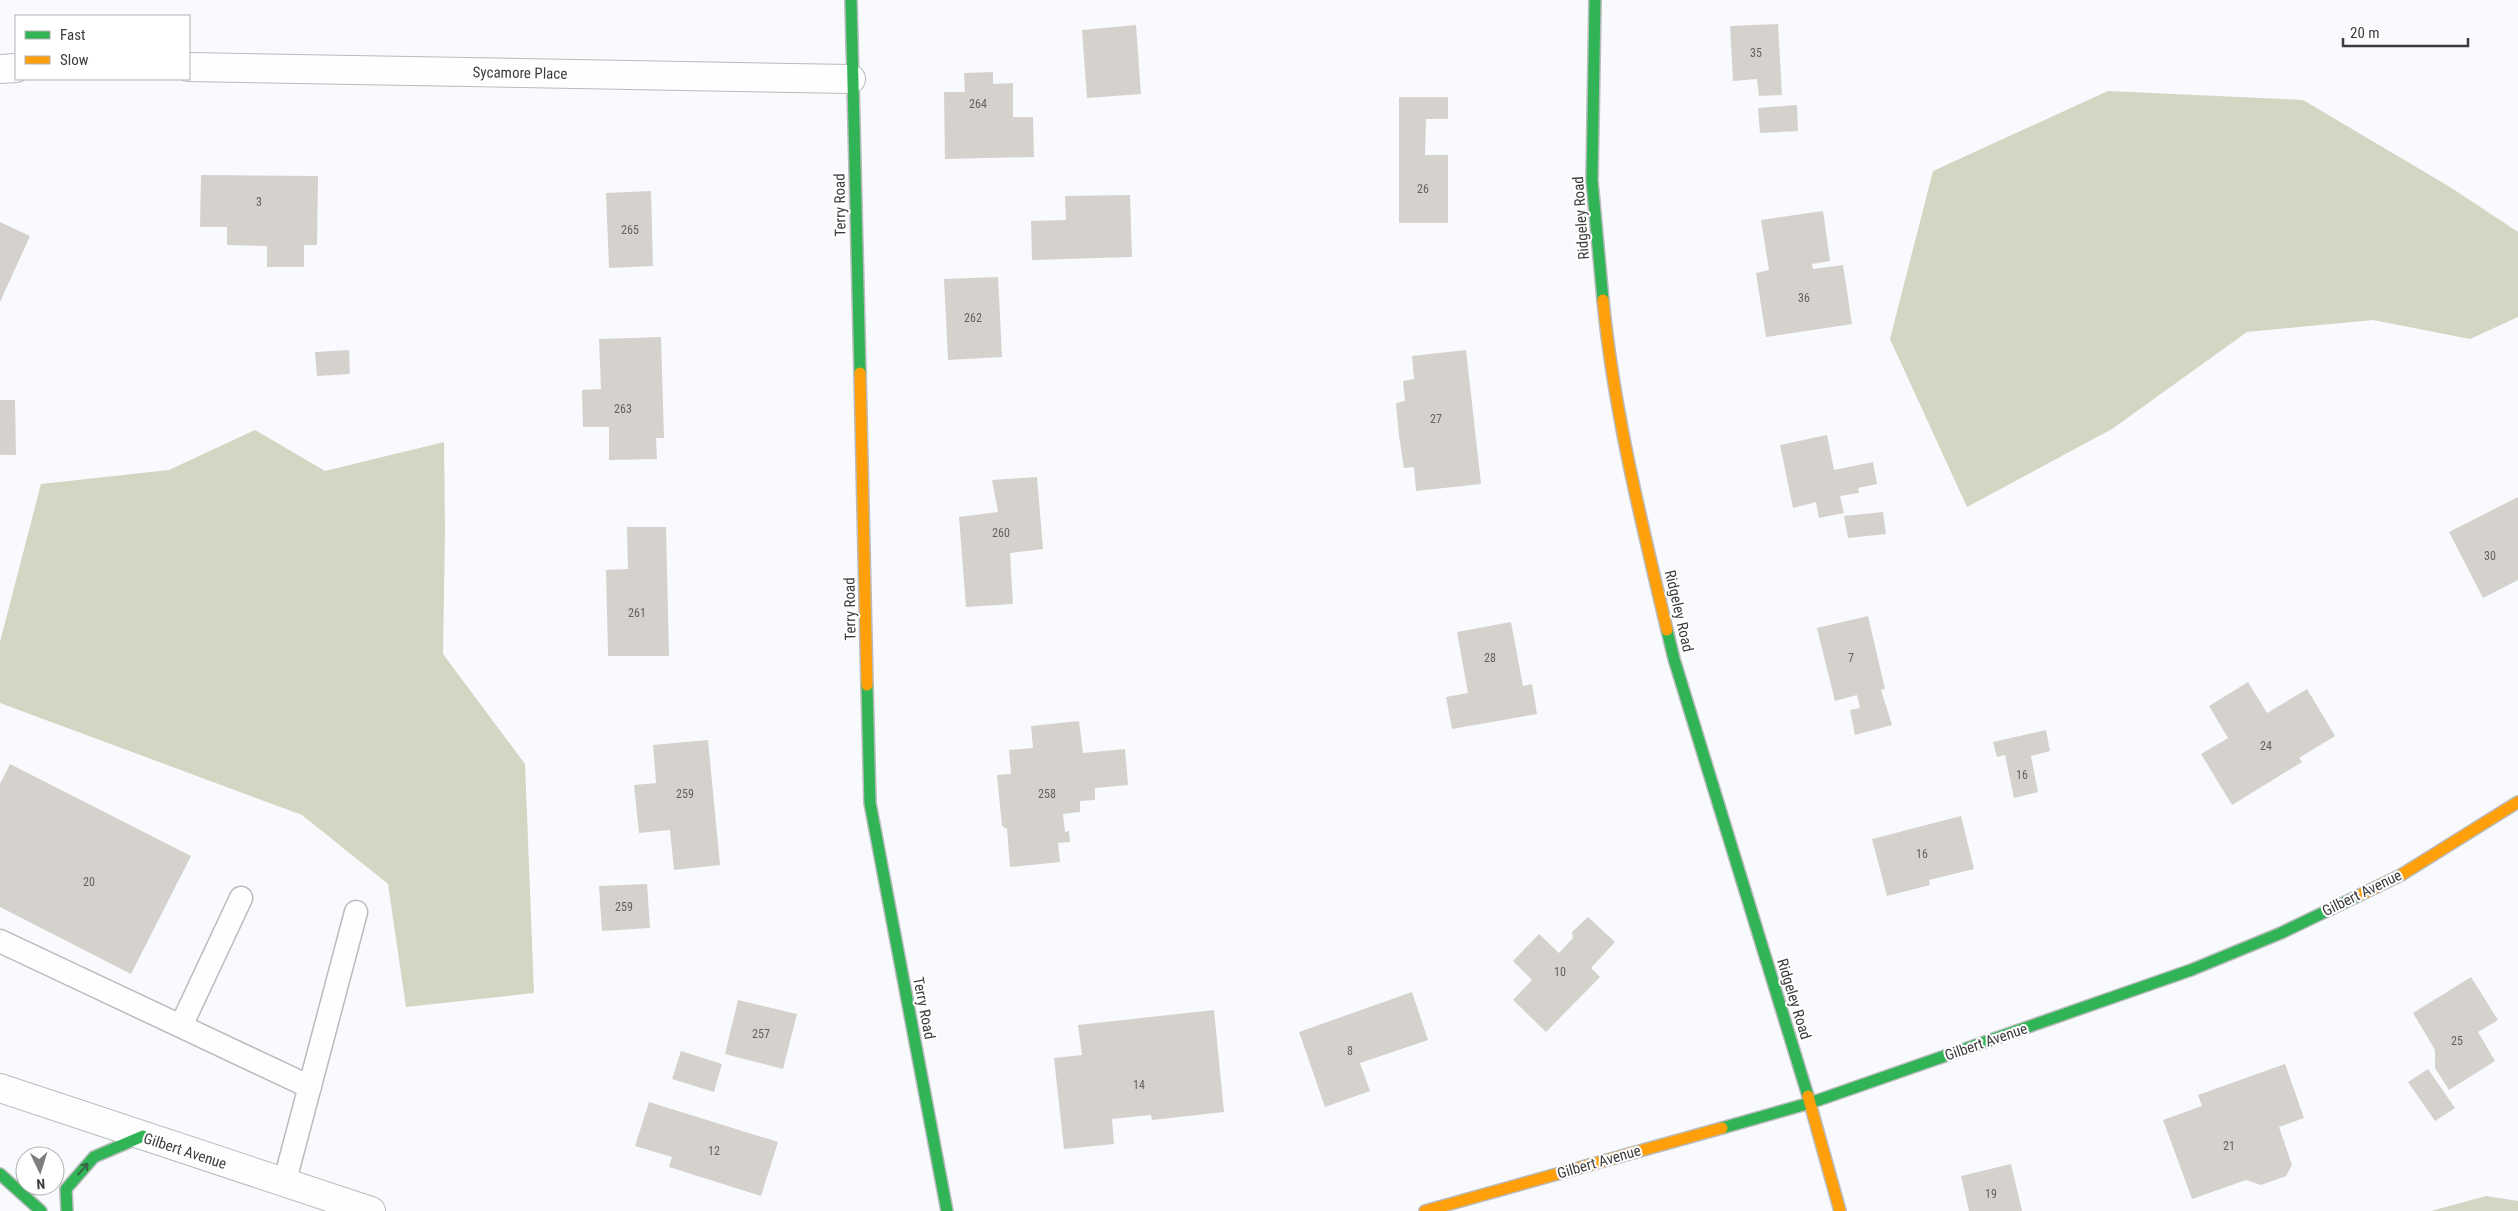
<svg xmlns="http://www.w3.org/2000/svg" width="2518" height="1211" viewBox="0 0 2518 1211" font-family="'Roboto Condensed',sans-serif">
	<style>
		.forest { fill: #d2d6c2 }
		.building { fill: #d5d2cd }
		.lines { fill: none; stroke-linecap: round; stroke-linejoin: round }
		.lane-casing { stroke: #babbbd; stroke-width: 25 }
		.street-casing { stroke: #babbbd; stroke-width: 30 }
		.fast-casing { stroke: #babbbd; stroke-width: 14 }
		.slow-casing { stroke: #babbbd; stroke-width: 14 }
		.lane { stroke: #fefeff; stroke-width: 22 }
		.street { stroke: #fefeff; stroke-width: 28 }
		.fast { stroke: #30b455; stroke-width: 11 }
		.slow { stroke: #ff9f0a; stroke-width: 11 }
		.oneway { stroke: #386045 }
		.labels { text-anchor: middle; stroke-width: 4; stroke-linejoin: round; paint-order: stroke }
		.number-label { font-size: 12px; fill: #626262 }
		.street-label { font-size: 15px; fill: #3c3c3e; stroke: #fff }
	</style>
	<rect width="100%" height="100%" fill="#f8fafd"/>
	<path class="forest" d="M 2108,91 L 2303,100 L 2450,187 L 2518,232 L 2518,317 L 2470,339 L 2373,320 L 2247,332 L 2112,429 L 1967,507 L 1890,339 L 1933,171 Z
		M 255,430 L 325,471 L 444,442 L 445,530 L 443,654 L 525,764 L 534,993 L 406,1007 L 388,884 L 302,815 L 0,703 L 0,642 L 41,484 L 169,470 Z
		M 2486,1196 L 2518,1201 L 2518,1211 L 2431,1211 Z"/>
	<path class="building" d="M 1778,24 L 1782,95 L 1759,96 L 1757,79 L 1733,81 L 1730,26 Z
		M 1136,25 L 1141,94 L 1087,98 L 1082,30 Z
		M 993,72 L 993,84 L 1013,83 L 1013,117 L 1033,117 L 1034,157 L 945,159 L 944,92 L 965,92 L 964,73 Z
		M 1399,97 L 1448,97 L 1448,119 L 1426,119 L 1425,155 L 1448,155 L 1448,223 L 1399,223 Z
		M 1797,105 L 1798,131 L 1760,133 L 1758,108 Z
		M 201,175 L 318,176 L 317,245 L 304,245 L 304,267 L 267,267 L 267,246 L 227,245 L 227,227 L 200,227 Z
		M 651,191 L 653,266 L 609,268 L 606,193 Z
		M 1130,195 L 1132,257 L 1032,260 L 1031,221 L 1066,220 L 1065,196 Z
		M 1823,211 L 1830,261 L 1812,264 L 1813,269 L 1843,265 L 1852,324 L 1766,337 L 1756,273 L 1769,270 L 1761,220 Z
		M 0,222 L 30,236 L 0,302 Z
		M 998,277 L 1002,357 L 948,360 L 944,279 Z
		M 661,337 L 664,438 L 656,438 L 657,459 L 609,460 L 609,427 L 583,427 L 582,390 L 601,389 L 599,339 Z
		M 349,350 L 350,374 L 317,376 L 315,352 Z
		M 1466,350 L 1481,484 L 1416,491 L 1414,467 L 1404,468 L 1399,436 L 1396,403 L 1405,401 L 1403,381 L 1414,379 L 1412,356 Z
		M 0,400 L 15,400 L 16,455 L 0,455 Z
		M 1827,435 L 1834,470 L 1873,462 L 1877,484 L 1858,488 L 1859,493 L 1840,496 L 1844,513 L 1819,518 L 1816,502 L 1793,508 L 1780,445 Z
		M 1037,477 L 1043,549 L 1010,553 L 1013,604 L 966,607 L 959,517 L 998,512 L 992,480 Z
		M 2518,497 L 2518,580 L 2483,598 L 2449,532 Z
		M 1883,512 L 1886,534 L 1848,538 L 1844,516 Z
		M 627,527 L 666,527 L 669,656 L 608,656 L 606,570 L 628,569 Z
		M 1868,616 L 1885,689 L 1881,690 L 1892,725 L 1855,735 L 1850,710 L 1860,708 L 1857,695 L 1835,701 L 1817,628 Z
		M 1511,622 L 1523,686 L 1532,684 L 1537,714 L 1452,729 L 1446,697 L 1468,693 L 1457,632 Z
		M 2248,682 L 2267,713 L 2307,689 L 2335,736 L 2299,758 L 2302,762 L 2232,805 L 2201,754 L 2228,738 L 2209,706 Z
		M 1079,721 L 1083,753 L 1125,749 L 1128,785 L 1095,788 L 1095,800 L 1080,801 L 1080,812 L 1063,814 L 1065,832 L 1069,831 L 1070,842 L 1058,843 L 1060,862 L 1010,867 L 1007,829 L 1002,826 L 997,775 L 1011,774 L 1009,750 L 1033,748 L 1031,726 Z
		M 2046,730 L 2050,751 L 2031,756 L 2038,792 L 2014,798 L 2005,755 L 1997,757 L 1993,742 Z
		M 708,740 L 720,865 L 674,870 L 670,830 L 639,833 L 634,785 L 656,783 L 653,745 Z
		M 10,764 L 191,856 L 131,974 L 0,907 L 0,784 Z
		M 1961,816 L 1974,869 L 1929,880 L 1930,885 L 1887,896 L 1872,839 Z
		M 647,884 L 650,928 L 602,931 L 599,886 Z
		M 1588,917 L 1615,942 L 1591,968 L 1600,977 L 1546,1032 L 1513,1000 L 1532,980 L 1513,961 L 1539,934 L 1559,953 L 1573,938 L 1572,932 Z
		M 2471,977 L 2498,1020 L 2478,1032 L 2495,1061 L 2449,1090 L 2435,1068 L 2435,1050 L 2413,1013 Z
		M 1412,992 L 1428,1040 L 1360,1063 L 1370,1091 L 1325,1107 L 1299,1032 Z
		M 738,1000 L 797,1014 L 783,1069 L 725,1054 Z
		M 1214,1010 L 1224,1112 L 1152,1120 L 1151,1115 L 1112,1119 L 1114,1144 L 1064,1149 L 1054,1058 L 1082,1055 L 1078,1025 Z
		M 681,1051 L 722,1064 L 714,1092 L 672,1079 Z
		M 2285,1064 L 2304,1118 L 2279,1127 L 2292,1165 L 2286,1176 L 2261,1185 L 2246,1180 L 2192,1199 L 2163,1120 L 2202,1106 L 2198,1095 Z
		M 2428,1069 L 2455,1108 L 2435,1121 L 2408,1082 Z
		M 649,1102 L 778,1142 L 761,1196 L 669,1167 L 672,1157 L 635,1146 Z
		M 2011,1164 L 2022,1211 L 1969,1211 L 1961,1176 Z"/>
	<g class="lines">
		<g class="lane-casing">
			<path id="lane" d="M 0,941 L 310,1087
				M 181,1026 L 241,898
				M 284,1184 L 356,912"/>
		</g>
		<g class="street-casing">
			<path id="street" d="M 189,67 L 851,79
				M 0,69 L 16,68
				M 0,1088 L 371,1211"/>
		</g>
		<g class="fast-casing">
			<path id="fast" d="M 851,0 L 860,373
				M 1595,0 L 1592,181 L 1603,300
				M 1667,630 L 1674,659 L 1808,1096
				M 867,685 L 870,803 L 947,1211
				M 1722,1128 L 1810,1103 L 2191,970 L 2281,933 L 2360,895
				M 0,1174 L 41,1211
				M 67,1211 L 66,1189 L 94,1157 L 143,1136"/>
		</g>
		<g class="slow-casing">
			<path id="slow" d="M 1603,300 C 1614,412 1641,520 1667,630
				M 860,373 L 867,685
				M 2360,895 L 2401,875 L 2518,802
				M 1808,1096 L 1840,1211
				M 1425,1211 L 1722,1128"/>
		</g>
		<use href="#lane" class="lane"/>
		<use href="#street" class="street"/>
		<use href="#fast" class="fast"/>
		<use href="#slow" class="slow"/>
	</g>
	<defs><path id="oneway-shaft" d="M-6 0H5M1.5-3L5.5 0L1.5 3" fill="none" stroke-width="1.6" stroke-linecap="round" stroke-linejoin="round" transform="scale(1.25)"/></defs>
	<use class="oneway" href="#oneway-shaft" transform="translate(83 1169) rotate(-49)"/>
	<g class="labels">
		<g class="number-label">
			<text x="1756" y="57">35</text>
			<text x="978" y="108">264</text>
			<text x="1423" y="193">26</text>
			<text x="259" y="206">3</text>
			<text x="630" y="234">265</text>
			<text x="1804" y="302">36</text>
			<text x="973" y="322">262</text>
			<text x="623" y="413">263</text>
			<text x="1436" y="423">27</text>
			<text x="1001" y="537">260</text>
			<text x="2490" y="560">30</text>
			<text x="637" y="617">261</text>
			<text x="1490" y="662">28</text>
			<text x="1851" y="662">7</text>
			<text x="2266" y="750">24</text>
			<text x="2022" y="779">16</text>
			<text x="685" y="798">259</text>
			<text x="1047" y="798">258</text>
			<text x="1922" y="858">16</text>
			<text x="89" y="886">20</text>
			<text x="624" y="911">259</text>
			<text x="1560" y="976">10</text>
			<text x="761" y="1038">257</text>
			<text x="2457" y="1045">25</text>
			<text x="1350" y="1055">8</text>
			<text x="1139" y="1089">14</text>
			<text x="2229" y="1150">21</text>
			<text x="714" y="1155">12</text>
			<text x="1991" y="1198">19</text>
		</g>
		<g class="street-label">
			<text transform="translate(520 73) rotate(1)" y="5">Sycamore Place</text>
			<text transform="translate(840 205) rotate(-91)" y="5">Terry Road</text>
			<text transform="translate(1581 218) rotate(-94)" y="5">Ridgeley Road</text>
			<text transform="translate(850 609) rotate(-91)" y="5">Terry Road</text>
			<text transform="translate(1679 611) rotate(77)" y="5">Ridgeley Road</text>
			<text transform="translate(2362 893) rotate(-26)" y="5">Gilbert Avenue</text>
			<text transform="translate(1794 999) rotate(73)" y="5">Ridgeley Road</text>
			<text transform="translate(924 1008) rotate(79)" y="5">Terry Road</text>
			<text transform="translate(1986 1042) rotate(-19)" y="5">Gilbert Avenue</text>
			<text transform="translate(185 1151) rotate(18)" y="5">Gilbert Avenue</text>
			<text transform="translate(1599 1162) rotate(-16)" y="5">Gilbert Avenue</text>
		</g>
	</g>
	<rect x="15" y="15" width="175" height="65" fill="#ffffff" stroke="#b1b1b2"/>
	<rect x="25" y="31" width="25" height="8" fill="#30b455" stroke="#b1b1b2"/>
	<text x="60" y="40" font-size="15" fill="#3c3c3e">Fast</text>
	<rect x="25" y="56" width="25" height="8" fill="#ff9f0a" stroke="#b1b1b2"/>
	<text x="60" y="65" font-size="15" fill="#3c3c3e">Slow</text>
	<g transform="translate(40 1171) rotate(176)"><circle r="24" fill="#ffffff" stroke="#b1b1b2"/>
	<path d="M0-4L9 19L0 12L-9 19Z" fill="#7e7e81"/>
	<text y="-8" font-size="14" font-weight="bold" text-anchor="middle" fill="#3c3c3e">N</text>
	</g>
	<path d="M2343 38v8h125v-8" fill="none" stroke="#3c3c3e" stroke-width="2.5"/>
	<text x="2350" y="38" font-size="15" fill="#3c3c3e" stroke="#ffffff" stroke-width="4" paint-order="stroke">20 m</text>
</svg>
